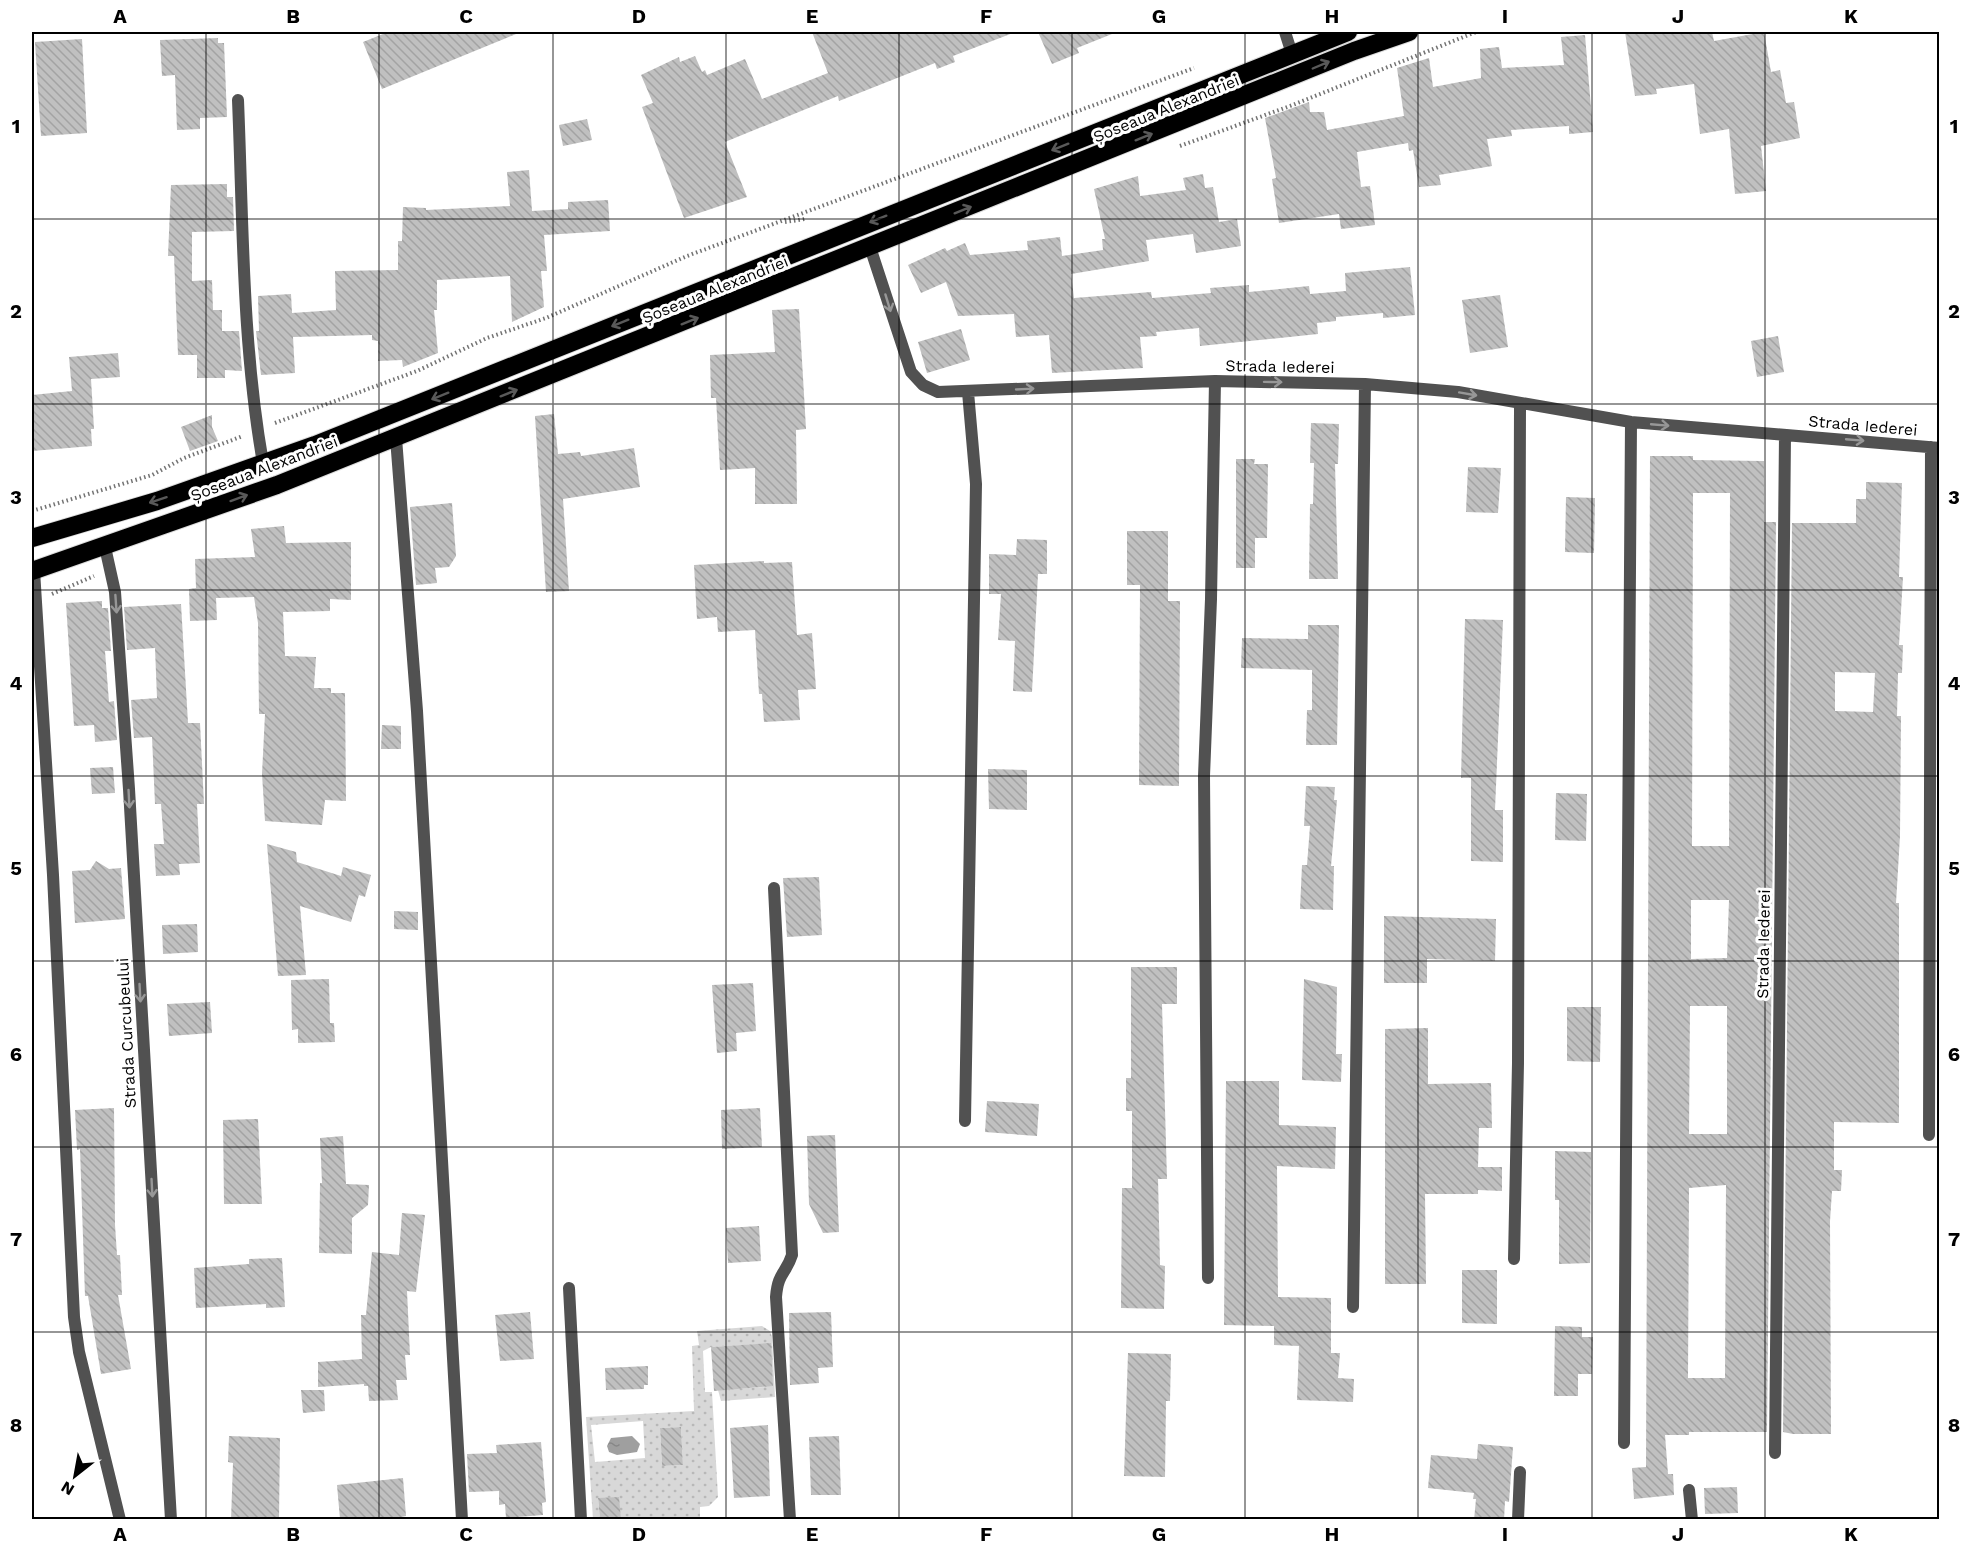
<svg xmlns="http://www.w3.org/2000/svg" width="1971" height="1551" viewBox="0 0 1971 1551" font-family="'Work Sans',sans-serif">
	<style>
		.grass { fill: url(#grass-dots); fill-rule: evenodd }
		.water { fill: url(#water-ripples) }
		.building { fill: url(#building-back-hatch); fill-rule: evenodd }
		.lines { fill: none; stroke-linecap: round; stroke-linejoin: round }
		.highway-casing { stroke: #dbdbdb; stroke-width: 20 }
		.path { stroke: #737373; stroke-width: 4; stroke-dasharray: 1.5 3; stroke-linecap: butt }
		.street { stroke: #515151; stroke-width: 12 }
		.highway { stroke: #000; stroke-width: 18 }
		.oneway { stroke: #595959 }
		.oneway2 { stroke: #979797 }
		.grid { fill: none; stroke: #000; stroke-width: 1.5; stroke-opacity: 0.55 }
		.labels { text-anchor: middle; stroke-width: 6; stroke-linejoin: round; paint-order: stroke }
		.street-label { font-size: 16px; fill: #000; stroke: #fff }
		.neatline { fill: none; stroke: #000; stroke-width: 2 }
		.grid-label { font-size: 20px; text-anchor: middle; font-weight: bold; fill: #000 }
	</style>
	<defs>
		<pattern id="grass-dots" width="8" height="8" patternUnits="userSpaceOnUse" patternTransform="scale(1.5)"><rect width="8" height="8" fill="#d8d8d8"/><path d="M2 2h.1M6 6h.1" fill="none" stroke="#b8b8b8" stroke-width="1.8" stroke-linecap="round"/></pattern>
		<pattern id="water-ripples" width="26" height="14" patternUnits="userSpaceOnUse" patternTransform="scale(1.5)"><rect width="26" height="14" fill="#9f9f9f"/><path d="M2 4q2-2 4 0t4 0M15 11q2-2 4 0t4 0" fill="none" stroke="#878787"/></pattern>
		<pattern id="building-back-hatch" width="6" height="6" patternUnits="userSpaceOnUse" patternTransform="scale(1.5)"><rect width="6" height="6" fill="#c0c0c0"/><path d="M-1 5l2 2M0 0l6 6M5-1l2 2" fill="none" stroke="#a3a3a3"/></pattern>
	</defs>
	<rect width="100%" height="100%" fill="#fff"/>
	<path class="grass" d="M 762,1326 L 770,1331 L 772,1337 L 775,1397 L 721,1401 L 718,1390 L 765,1387 L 761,1344 L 711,1347 L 703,1351 L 705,1392 L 712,1392 L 718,1497 L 709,1506 L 700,1507 L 700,1519 L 621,1519 L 598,1499 L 600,1519 L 593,1519 L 586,1417 L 694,1411 L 692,1346 L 699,1345 L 697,1331 ZM 643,1421 L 645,1458 L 595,1462 L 591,1425 ZM 681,1427 L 683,1465 L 662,1466 L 660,1428 Z"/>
	<path class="water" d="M 632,1436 L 640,1444 L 637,1452 L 617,1455 L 609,1452 L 607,1446 L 611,1438 Z"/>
	<path class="building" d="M 388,32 L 521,32 L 382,89 L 363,42 Z
		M 812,32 L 1013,33 L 953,56 L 955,62 L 937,69 L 935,63 L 839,101 L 838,96 L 725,142 L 747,197 L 684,218 L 642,107 L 653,103 L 641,75 L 679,57 L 680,62 L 695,56 L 702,72 L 705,70 L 707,75 L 745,59 L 762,99 L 828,73 Z
		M 1038,32 L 1117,32 L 1077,48 L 1079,53 L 1052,64 Z
		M 1625,32 L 1712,32 L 1714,41 L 1764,32 L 1771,72 L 1780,70 L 1786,103 L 1794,102 L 1800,138 L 1761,146 L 1766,191 L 1735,194 L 1729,129 L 1700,134 L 1694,84 L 1656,89 L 1657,94 L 1635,96 Z
		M 1585,35 L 1593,132 L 1569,134 L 1569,126 L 1511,130 L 1512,136 L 1487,139 L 1492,166 L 1439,175 L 1441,185 L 1419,187 L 1413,150 L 1409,151 L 1408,143 L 1357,152 L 1361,187 L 1370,186 L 1375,225 L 1341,229 L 1339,214 L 1279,223 L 1272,179 L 1276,178 L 1265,118 L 1309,102 L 1310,112 L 1324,112 L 1327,130 L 1404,116 L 1397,68 L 1429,58 L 1433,87 L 1481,78 L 1480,49 L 1499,47 L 1502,68 L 1564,65 L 1561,37 Z
		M 218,38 L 218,43 L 224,43 L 227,117 L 200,118 L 200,129 L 177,130 L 175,75 L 162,76 L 160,40 Z
		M 82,39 L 87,133 L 41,136 L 35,42 Z
		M 587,119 L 592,140 L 563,146 L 559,125 Z
		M 529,170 L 532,211 L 568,209 L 568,202 L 608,200 L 610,231 L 544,235 L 547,271 L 541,271 L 544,307 L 512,322 L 510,276 L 437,280 L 437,310 L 434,310 L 438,353 L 403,367 L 402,360 L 378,361 L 378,341 L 372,340 L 372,335 L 293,337 L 295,373 L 261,375 L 256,331 L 259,331 L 258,296 L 291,294 L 292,313 L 336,310 L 335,271 L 398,270 L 398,241 L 402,241 L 403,207 L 426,208 L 426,210 L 510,206 L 507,172 Z
		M 1203,174 L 1205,188 L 1213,187 L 1219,222 L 1237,219 L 1241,246 L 1196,253 L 1193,234 L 1146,240 L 1149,261 L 1071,274 L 1074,298 L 1151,292 L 1152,298 L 1211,293 L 1210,288 L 1249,285 L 1249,292 L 1309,286 L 1310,294 L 1346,291 L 1345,273 L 1410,267 L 1415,315 L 1383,318 L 1383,313 L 1336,317 L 1336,321 L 1317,323 L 1318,334 L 1200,346 L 1199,328 L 1156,332 L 1157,336 L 1140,337 L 1143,368 L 1052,373 L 1049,335 L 1016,337 L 1014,314 L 958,316 L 946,282 L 921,293 L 908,265 L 945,248 L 947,251 L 965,243 L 970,255 L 1028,250 L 1027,241 L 1060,237 L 1062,256 L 1103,250 L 1102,239 L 1105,239 L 1094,189 L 1138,176 L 1140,196 L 1186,190 L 1183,178 Z
		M 227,184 L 227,197 L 233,197 L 234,231 L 192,232 L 192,281 L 212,280 L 213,310 L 222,310 L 222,331 L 239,331 L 242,371 L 225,370 L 225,378 L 197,378 L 197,355 L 178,355 L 174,256 L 168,256 L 171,185 Z
		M 1500,295 L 1508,347 L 1470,353 L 1462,300 Z
		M 799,309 L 806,429 L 796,430 L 797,504 L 755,504 L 755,468 L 720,470 L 716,398 L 711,398 L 710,355 L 775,352 L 772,310 Z
		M 961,329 L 970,360 L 927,373 L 918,342 Z
		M 1778,336 L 1784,372 L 1757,377 L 1751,341 Z
		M 118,353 L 120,377 L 91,379 L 94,429 L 91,429 L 92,446 L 32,451 L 32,395 L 72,391 L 69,357 Z
		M 554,414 L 558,454 L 580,452 L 581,456 L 634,448 L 640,487 L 563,499 L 569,591 L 546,592 L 535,416 Z
		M 212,415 L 212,427 L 218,441 L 190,451 L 181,427 Z
		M 1311,423 L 1339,424 L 1338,464 L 1335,464 L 1338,579 L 1309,579 L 1310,504 L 1313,504 L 1314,463 L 1310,463 Z
		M 1650,456 L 1693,456 L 1693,460 L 1764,461 L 1764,522 L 1776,522 L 1767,1432 L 1689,1432 L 1689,1435 L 1665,1435 L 1668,1474 L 1673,1474 L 1674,1495 L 1634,1499 L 1632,1468 L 1646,1467 ZM 1693,493 L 1730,493 L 1729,846 L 1692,846 ZM 1691,900 L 1729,900 L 1727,958 L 1691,959 ZM 1690,1006 L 1727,1006 L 1727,1134 L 1689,1134 ZM 1726,1185 L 1725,1378 L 1688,1378 L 1689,1188 Z
		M 1236,459 L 1255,459 L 1254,464 L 1268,464 L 1267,538 L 1255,538 L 1255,568 L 1236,568 Z
		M 1468,467 L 1501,468 L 1498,513 L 1466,512 Z
		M 1866,482 L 1902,483 L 1899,577 L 1903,577 L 1899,645 L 1903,645 L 1902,673 L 1898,673 L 1897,716 L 1901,716 L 1900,836 L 1896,903 L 1899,903 L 1899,1123 L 1834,1122 L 1834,1170 L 1842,1170 L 1841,1191 L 1832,1191 L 1830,1221 L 1831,1434 L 1793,1434 L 1783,1432 L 1792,523 L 1856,523 L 1856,499 L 1866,499 ZM 1835,672 L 1875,673 L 1873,712 L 1835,711 Z
		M 1566,497 L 1595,498 L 1594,553 L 1565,552 Z
		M 452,503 L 456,556 L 449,567 L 435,568 L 437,583 L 416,585 L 410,507 Z
		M 284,526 L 286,543 L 351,542 L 351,600 L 330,599 L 330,611 L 283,612 L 285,656 L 316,657 L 314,688 L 331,688 L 331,693 L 345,693 L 346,801 L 325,800 L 322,825 L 265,821 L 262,774 L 265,714 L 259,714 L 258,623 L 254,597 L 216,598 L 217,620 L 190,621 L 189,589 L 196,588 L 195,559 L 255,557 L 251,529 Z
		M 1127,531 L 1168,531 L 1168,601 L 1180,601 L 1179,786 L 1139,785 L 1140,585 L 1127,585 Z
		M 1017,539 L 1047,540 L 1047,574 L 1038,574 L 1032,692 L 1013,691 L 1015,641 L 998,640 L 1001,594 L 989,594 L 989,554 L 1016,555 Z
		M 764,561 L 764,563 L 792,562 L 797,635 L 812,633 L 816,689 L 798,690 L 800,720 L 764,722 L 762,694 L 759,694 L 755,630 L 718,632 L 717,617 L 697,619 L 694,565 Z
		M 102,601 L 102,608 L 108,608 L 111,651 L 105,651 L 109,702 L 114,701 L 117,740 L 95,742 L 94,725 L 74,726 L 66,603 Z
		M 181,604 L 188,723 L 200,723 L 204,804 L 197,804 L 200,863 L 179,864 L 180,875 L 156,876 L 154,844 L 164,844 L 161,804 L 155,804 L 152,737 L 134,738 L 131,700 L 157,698 L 155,648 L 127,650 L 124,607 Z
		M 1465,619 L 1503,620 L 1495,810 L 1503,810 L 1503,862 L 1471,861 L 1471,778 L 1461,778 Z
		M 1308,625 L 1339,625 L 1337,745 L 1306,745 L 1307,710 L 1312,710 L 1312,670 L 1241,668 L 1242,638 L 1308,639 Z
		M 382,725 L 401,726 L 401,749 L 381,749 Z
		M 113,767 L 115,793 L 92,794 L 90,768 Z
		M 988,769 L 1027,770 L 1027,810 L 989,809 Z
		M 1306,786 L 1335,787 L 1334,800 L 1337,800 L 1331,866 L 1334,866 L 1333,910 L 1300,909 L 1302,865 L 1307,865 L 1310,826 L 1304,826 Z
		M 1556,793 L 1587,794 L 1586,841 L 1555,840 Z
		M 267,844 L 296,852 L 297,862 L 341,876 L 343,867 L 371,875 L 365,897 L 359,895 L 351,922 L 300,906 L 306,975 L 278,976 Z
		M 96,861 L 109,869 L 121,868 L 125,919 L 75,923 L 72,871 L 90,870 Z
		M 819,877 L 822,935 L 787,937 L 783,878 Z
		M 394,911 L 418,912 L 418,930 L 394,929 Z
		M 1384,916 L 1496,919 L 1495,961 L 1427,959 L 1427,983 L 1384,983 Z
		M 197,924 L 198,952 L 163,954 L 162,925 Z
		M 1131,967 L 1177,967 L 1177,1004 L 1162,1004 L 1167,1179 L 1158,1179 L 1160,1265 L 1165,1266 L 1164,1309 L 1121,1308 L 1122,1188 L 1132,1188 L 1132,1111 L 1126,1111 L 1126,1078 L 1131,1078 Z
		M 329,979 L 330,1023 L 334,1023 L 335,1042 L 298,1043 L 298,1029 L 292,1030 L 291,980 Z
		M 1304,979 L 1337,987 L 1336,1054 L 1342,1054 L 1341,1082 L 1302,1080 Z
		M 753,983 L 756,1031 L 736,1033 L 737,1051 L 717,1053 L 712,985 Z
		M 210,1002 L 212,1033 L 169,1036 L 167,1004 Z
		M 1567,1007 L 1601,1007 L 1600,1062 L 1567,1061 Z
		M 1428,1028 L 1428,1084 L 1491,1083 L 1492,1128 L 1479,1128 L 1478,1167 L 1502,1167 L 1502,1191 L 1478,1190 L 1478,1194 L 1425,1194 L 1426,1284 L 1385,1284 L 1385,1029 Z
		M 1226,1081 L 1279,1081 L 1279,1125 L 1336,1127 L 1335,1169 L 1277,1166 L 1278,1297 L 1331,1298 L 1331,1353 L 1340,1353 L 1338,1378 L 1354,1379 L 1353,1402 L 1297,1400 L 1299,1346 L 1274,1345 L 1274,1326 L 1224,1325 Z
		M 987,1101 L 1039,1104 L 1037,1136 L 985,1132 Z
		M 114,1108 L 115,1225 L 117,1255 L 120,1255 L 122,1295 L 118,1295 L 131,1369 L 101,1374 L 88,1296 L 85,1296 L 80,1149 L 77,1150 L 75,1110 Z
		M 760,1108 L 762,1147 L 722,1149 L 721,1110 Z
		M 258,1119 L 262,1204 L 224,1204 L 223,1120 Z
		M 835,1135 L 839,1232 L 823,1233 L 809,1204 L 807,1136 Z
		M 343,1136 L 346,1184 L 369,1185 L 368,1205 L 352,1218 L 352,1254 L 319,1253 L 320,1183 L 322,1183 L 320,1138 Z
		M 1555,1151 L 1591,1152 L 1590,1263 L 1559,1264 L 1559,1200 L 1555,1200 Z
		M 402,1213 L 425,1215 L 416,1292 L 407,1291 L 410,1355 L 405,1355 L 407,1380 L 396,1380 L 398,1400 L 369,1401 L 368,1386 L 364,1386 L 364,1384 L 318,1387 L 318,1362 L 362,1359 L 361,1315 L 366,1315 L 372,1252 L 399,1255 Z
		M 759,1226 L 761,1261 L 728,1263 L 726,1228 Z
		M 282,1258 L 285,1307 L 266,1308 L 266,1304 L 196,1308 L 194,1268 L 249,1264 L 249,1259 Z
		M 1462,1270 L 1497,1270 L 1497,1324 L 1462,1323 Z
		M 530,1312 L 534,1359 L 500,1361 L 495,1315 Z
		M 831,1312 L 833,1367 L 818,1368 L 819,1383 L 790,1385 L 789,1313 Z
		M 1555,1326 L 1582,1327 L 1582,1337 L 1593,1337 L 1592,1374 L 1578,1374 L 1578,1396 L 1554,1396 Z
		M 771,1343 L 773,1386 L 714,1391 L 711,1347 Z
		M 1128,1353 L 1171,1354 L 1170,1401 L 1166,1401 L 1165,1477 L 1124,1476 Z
		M 648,1366 L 648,1385 L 644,1385 L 644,1389 L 606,1390 L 605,1368 Z
		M 301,1390 L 324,1390 L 325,1411 L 303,1413 Z
		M 768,1425 L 770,1496 L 734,1498 L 730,1428 Z
		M 681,1427 L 683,1465 L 662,1466 L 660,1428 Z
		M 229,1436 L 280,1438 L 279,1520 L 231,1520 L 233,1463 L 228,1462 Z
		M 839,1436 L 841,1495 L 811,1495 L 809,1437 Z
		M 541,1442 L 546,1502 L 542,1503 L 543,1515 L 506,1518 L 505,1504 L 499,1505 L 499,1491 L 469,1492 L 467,1454 L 497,1453 L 496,1445 Z
		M 1478,1444 L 1513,1447 L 1509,1502 L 1505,1501 L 1504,1520 L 1474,1520 L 1476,1499 L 1473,1499 L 1474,1493 L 1428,1488 L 1431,1455 L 1477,1459 Z
		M 403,1478 L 406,1516 L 388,1520 L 340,1519 L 337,1485 Z
		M 1737,1487 L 1738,1513 L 1705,1514 L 1704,1488 Z
		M 619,1497 L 621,1520 L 600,1520 L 598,1498 Z"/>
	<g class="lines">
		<g class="highway-casing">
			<path id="highway" d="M 32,538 L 157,501 L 315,445 L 1348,32
				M 32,571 L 277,485 L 1354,51 L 1409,32"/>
		</g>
		<path class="path" d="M 1180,146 L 1290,106 L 1476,32
			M 785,222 L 805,219
			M 275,423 L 417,371 L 487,338 L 546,318 L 687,256 L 1194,68
			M 32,511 L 152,475 L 184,458 L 243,436
			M 52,594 L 94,576"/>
		<path class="street" d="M 1285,32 L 1292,54
			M 238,100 C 243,221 242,344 263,463
			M 870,247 L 911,372 L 923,385 L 938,392 L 1215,381 L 1365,384 L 1458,392 L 1631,422 L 1940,448
			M 396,438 L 417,711 L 462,1520
			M 105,547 L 115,592 L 129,789 L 171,1520
			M 34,570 L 53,875 L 74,1317 L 79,1352 L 120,1520
			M 774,888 L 792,1255 C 786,1274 778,1272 776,1297 L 790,1520
			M 965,1121 L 976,484 L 968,392
			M 1929,1135 L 1931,447
			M 1514,1259 L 1518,1063 L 1520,403
			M 1208,1278 L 1204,776 L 1211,599 L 1215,381
			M 569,1288 L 581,1520
			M 1353,1307 L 1365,384
			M 1624,1443 L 1631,422
			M 1775,1453 L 1785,435
			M 1689,1490 L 1692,1520
			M 1518,1520 L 1520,1472"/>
		<use href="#highway" class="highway"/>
	</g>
	<defs><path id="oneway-shaft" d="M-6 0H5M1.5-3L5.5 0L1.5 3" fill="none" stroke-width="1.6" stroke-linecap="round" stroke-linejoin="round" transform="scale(1.5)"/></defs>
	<g class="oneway">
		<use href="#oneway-shaft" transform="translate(1321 65) rotate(-23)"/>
		<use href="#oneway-shaft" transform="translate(1144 137) rotate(-22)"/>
		<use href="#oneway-shaft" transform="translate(1060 147) rotate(158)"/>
		<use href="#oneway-shaft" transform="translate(963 210) rotate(-22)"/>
		<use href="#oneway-shaft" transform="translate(878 219) rotate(158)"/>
		<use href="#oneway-shaft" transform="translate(690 321) rotate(-22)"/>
		<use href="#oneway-shaft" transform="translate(620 323) rotate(158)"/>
		<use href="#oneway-shaft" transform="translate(509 393) rotate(-22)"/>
		<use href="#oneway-shaft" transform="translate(440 396) rotate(158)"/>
		<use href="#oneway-shaft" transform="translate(239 498) rotate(-20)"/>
		<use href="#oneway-shaft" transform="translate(158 500) rotate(162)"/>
	</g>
	<g class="oneway2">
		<use href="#oneway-shaft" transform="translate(888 303) rotate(73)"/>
		<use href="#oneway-shaft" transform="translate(1273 382) rotate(1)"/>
		<use href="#oneway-shaft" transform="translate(1025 389) rotate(-3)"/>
		<use href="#oneway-shaft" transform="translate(1468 394) rotate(10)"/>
		<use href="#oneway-shaft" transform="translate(1660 425) rotate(5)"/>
		<use href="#oneway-shaft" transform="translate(1855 440) rotate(5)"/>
		<use href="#oneway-shaft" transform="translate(116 604) rotate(86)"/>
		<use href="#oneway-shaft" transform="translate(129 799) rotate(87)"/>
		<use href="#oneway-shaft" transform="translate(140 993) rotate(87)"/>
		<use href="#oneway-shaft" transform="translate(152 1188) rotate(87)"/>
	</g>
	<path class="grid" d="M 206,32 L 206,1520M 379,32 L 379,1520M 553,32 L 553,1520M 726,32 L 726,1520M 899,32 L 899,1520M 1072,32 L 1072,1520M 1245,32 L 1245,1520M 1418,32 L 1418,1520M 1592,32 L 1592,1520M 1765,32 L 1765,1520M 32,219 L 1940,219M 32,404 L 1940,404M 32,590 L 1940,590M 32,776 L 1940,776M 32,961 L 1940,961M 32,1147 L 1940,1147M 32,1332 L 1940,1332"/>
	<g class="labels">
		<g class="street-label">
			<text transform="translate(1166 108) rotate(-22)" y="6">Șoseaua Alexandriei</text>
			<text transform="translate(715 289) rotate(-22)" y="6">Șoseaua Alexandriei</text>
			<text transform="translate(1280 366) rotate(1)" y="6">Strada Iederei</text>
			<text transform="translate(1863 425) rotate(5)" y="6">Strada Iederei</text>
			<text transform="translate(264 468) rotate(-21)" y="6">Șoseaua Alexandriei</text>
			<text transform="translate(1763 944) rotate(-89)" y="6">Strada Iederei</text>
			<text transform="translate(126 1033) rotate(-93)" y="6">Strada Curcubeului</text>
		</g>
	</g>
	<rect width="1971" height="1551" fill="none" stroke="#ffffff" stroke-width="66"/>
	<g transform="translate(75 1476) rotate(211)" stroke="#ffffff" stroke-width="4.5" paint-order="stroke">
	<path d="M0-4.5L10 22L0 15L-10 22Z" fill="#000000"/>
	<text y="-9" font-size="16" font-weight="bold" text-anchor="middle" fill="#000000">N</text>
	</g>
	<rect x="33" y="33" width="1905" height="1485" class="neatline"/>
	<g class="grid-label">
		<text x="120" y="23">A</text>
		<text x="293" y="23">B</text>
		<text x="466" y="23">C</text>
		<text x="639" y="23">D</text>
		<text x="812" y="23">E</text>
		<text x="986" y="23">F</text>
		<text x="1159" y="23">G</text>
		<text x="1332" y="23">H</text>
		<text x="1505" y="23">I</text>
		<text x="1678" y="23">J</text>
		<text x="1851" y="23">K</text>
		<text x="16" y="133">1</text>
		<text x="1954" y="133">1</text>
		<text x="16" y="318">2</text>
		<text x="1954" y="318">2</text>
		<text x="16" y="504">3</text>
		<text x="1954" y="504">3</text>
		<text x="16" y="690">4</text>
		<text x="1954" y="690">4</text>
		<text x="16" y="875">5</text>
		<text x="1954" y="875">5</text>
		<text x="16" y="1061">6</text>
		<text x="1954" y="1061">6</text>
		<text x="16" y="1246">7</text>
		<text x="1954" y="1246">7</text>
		<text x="16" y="1432">8</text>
		<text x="1954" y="1432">8</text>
		<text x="120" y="1541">A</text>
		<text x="293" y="1541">B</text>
		<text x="466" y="1541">C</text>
		<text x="639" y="1541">D</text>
		<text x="812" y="1541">E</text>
		<text x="986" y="1541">F</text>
		<text x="1159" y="1541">G</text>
		<text x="1332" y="1541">H</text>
		<text x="1505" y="1541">I</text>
		<text x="1678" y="1541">J</text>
		<text x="1851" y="1541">K</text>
	</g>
</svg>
